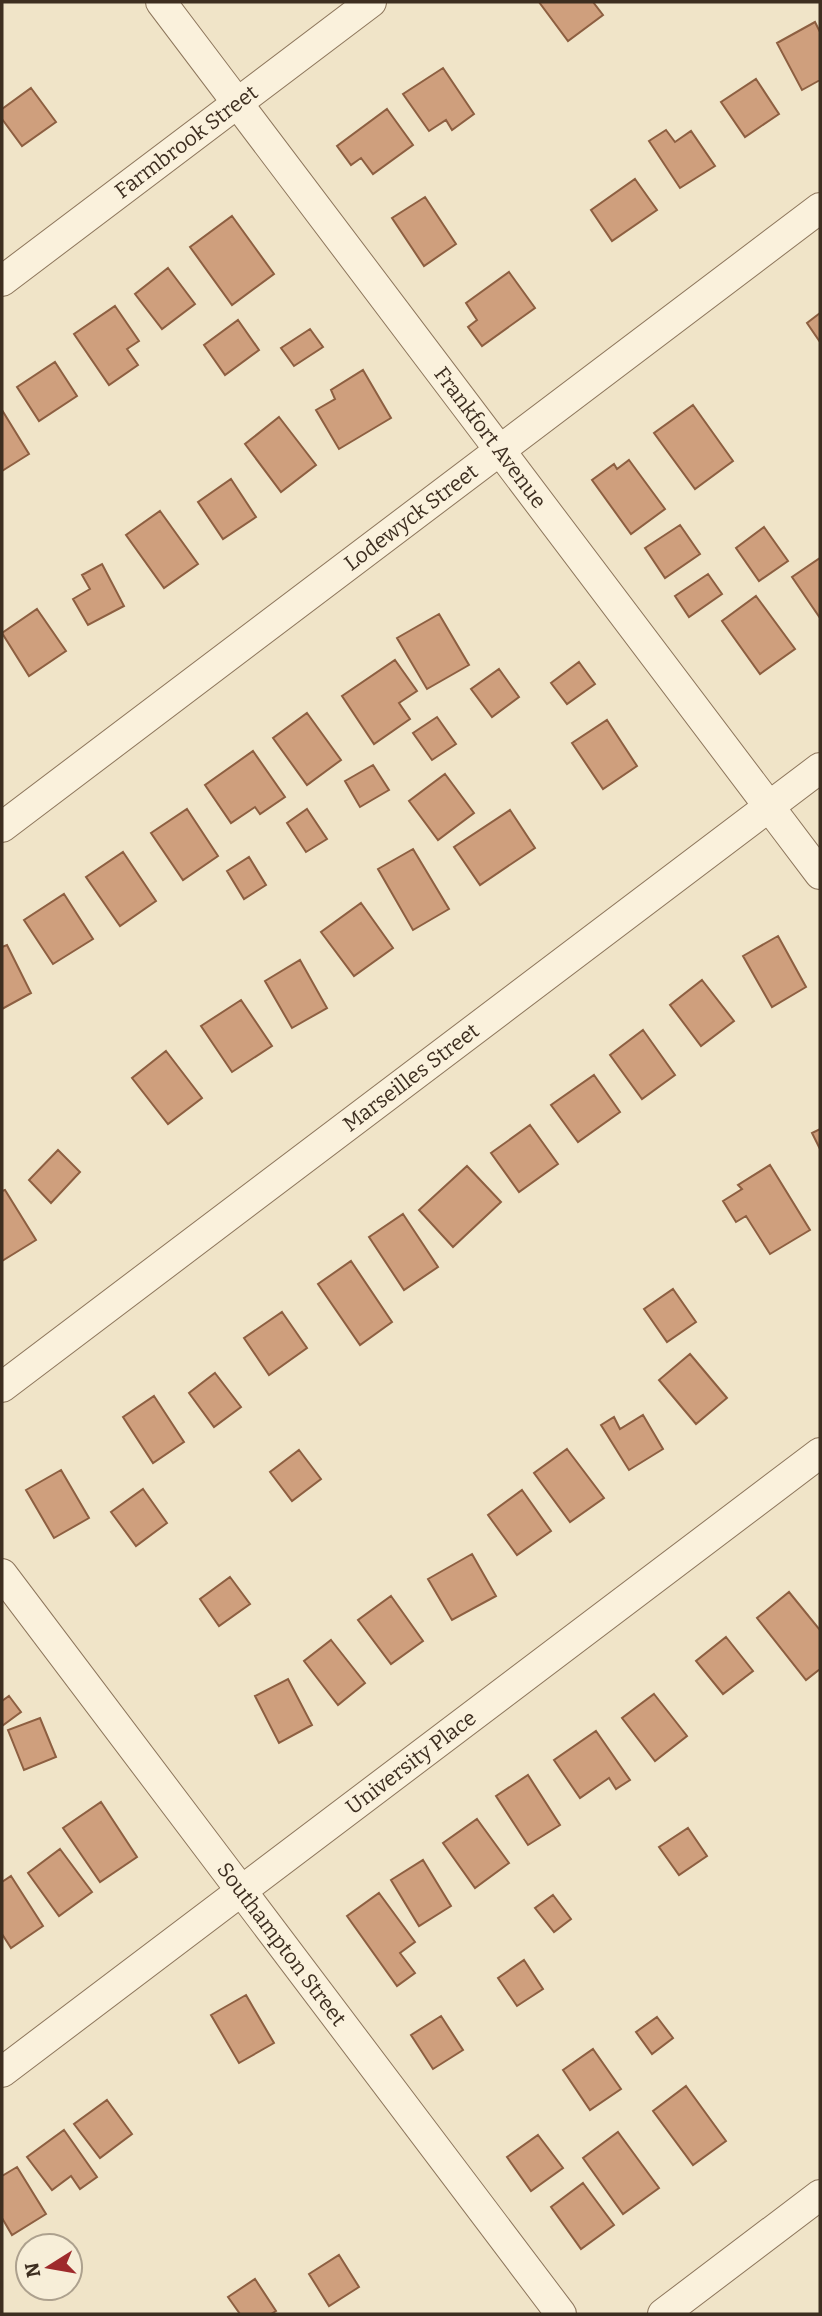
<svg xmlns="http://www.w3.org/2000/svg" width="822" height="2316" viewBox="0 0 822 2316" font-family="Bitter,serif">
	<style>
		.building { fill: #cf9f7d; stroke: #8d5f41; stroke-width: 2 }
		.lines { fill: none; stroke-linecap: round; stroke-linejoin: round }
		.minor-casing { stroke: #8d765c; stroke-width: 32 }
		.minor { stroke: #faf1dc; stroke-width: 30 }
		.labels { text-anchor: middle; stroke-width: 7; stroke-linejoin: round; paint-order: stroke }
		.street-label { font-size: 21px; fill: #3d2e20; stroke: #f7eed8 }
	</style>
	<rect width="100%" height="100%" fill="#f0e4c8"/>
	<path class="building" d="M 539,2 L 593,2 L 603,15 L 568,41 Z
		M 815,22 L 820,32 L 820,80 L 802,90 L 777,43 Z
		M 443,68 L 474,114 L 452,130 L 446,120 L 429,131 L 403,94 Z
		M 756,79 L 779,114 L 745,137 L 721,102 Z
		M 31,88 L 56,122 L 22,146 L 2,119 L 2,109 Z
		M 387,109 L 413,145 L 373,174 L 361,158 L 351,165 L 337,146 Z
		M 666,130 L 675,142 L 691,131 L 715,166 L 680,188 L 649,141 Z
		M 635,179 L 657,210 L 612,241 L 591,210 Z
		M 425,197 L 456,244 L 424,266 L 392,218 Z
		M 232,216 L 274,274 L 232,305 L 190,247 Z
		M 168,268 L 195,304 L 162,329 L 135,294 Z
		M 509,272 L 535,308 L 482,346 L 468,327 L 477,320 L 466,303 Z
		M 115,306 L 139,341 L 127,349 L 138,365 L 109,385 L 74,334 Z
		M 820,313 L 820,342 L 807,323 Z
		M 238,320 L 259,350 L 225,375 L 204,345 Z
		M 310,329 L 323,347 L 294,366 L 281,348 Z
		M 55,362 L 77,396 L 39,421 L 17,387 Z
		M 363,370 L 391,418 L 339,449 L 316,410 L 335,399 L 331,390 Z
		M 693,405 L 733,461 L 695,489 L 654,433 Z
		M 2,410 L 29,454 L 2,471 Z
		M 279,417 L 316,465 L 281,492 L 245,444 Z
		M 629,460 L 665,509 L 631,534 L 592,480 L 614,464 L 617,469 Z
		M 231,479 L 256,517 L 223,539 L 198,502 Z
		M 160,511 L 198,564 L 164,588 L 126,535 Z
		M 680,525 L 700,554 L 665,578 L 645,548 Z
		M 764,527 L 788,561 L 759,581 L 736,548 Z
		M 820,558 L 820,618 L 792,577 Z
		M 102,564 L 124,606 L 88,625 L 73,599 L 90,589 L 82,575 Z
		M 708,574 L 722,594 L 689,617 L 675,596 Z
		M 756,596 L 795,649 L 760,674 L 722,621 Z
		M 37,609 L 66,651 L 29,676 L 2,633 Z
		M 439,614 L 469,665 L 427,689 L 397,638 Z
		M 395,660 L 417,691 L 399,703 L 410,719 L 374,744 L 342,696 Z
		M 579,662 L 595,684 L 567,704 L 551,683 Z
		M 499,669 L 519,697 L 492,717 L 471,689 Z
		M 307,713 L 341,760 L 307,785 L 273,738 Z
		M 437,717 L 456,744 L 432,760 L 413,733 Z
		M 607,720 L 637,766 L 603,789 L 572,743 Z
		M 253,751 L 285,797 L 260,814 L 255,807 L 231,823 L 205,785 Z
		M 373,765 L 389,790 L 360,807 L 345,781 Z
		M 445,774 L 474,813 L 438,840 L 409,801 Z
		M 187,809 L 218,856 L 183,880 L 151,833 Z
		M 307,809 L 327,839 L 306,852 L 287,823 Z
		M 510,810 L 535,848 L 480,885 L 454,847 Z
		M 413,849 L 449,909 L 413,930 L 378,869 Z
		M 123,852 L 156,901 L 120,926 L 86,877 Z
		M 249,857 L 266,885 L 244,899 L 227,871 Z
		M 64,894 L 93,939 L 53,964 L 24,920 Z
		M 361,903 L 393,948 L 354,976 L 321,932 Z
		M 778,936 L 806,987 L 772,1007 L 743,956 Z
		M 7,945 L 31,993 L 2,1009 L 2,947 Z
		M 300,960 L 327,1008 L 292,1028 L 265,981 Z
		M 702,980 L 734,1021 L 701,1046 L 670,1005 Z
		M 241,1000 L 272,1046 L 232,1072 L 201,1026 Z
		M 643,1030 L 675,1075 L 642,1099 L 610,1055 Z
		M 166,1051 L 202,1098 L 168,1124 L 132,1078 Z
		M 594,1075 L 620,1112 L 578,1142 L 551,1105 Z
		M 530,1125 L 558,1164 L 519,1192 L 491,1153 Z
		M 820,1129 L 820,1149 L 812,1133 Z
		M 58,1150 L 80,1172 L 51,1203 L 29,1180 Z
		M 770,1165 L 810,1230 L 770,1254 L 746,1216 L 736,1222 L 723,1201 L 742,1189 L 738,1185 Z
		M 467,1166 L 501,1202 L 453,1247 L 419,1210 Z
		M 5,1190 L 36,1240 L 2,1261 L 2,1191 Z
		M 403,1214 L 438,1267 L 404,1290 L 369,1237 Z
		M 351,1261 L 392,1322 L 360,1345 L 318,1284 Z
		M 673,1289 L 696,1322 L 667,1342 L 644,1309 Z
		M 282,1312 L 307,1348 L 269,1375 L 244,1338 Z
		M 690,1354 L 727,1398 L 696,1424 L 659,1380 Z
		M 215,1373 L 241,1407 L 214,1427 L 189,1393 Z
		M 154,1396 L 184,1442 L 153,1463 L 123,1417 Z
		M 643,1415 L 663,1449 L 629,1470 L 601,1425 L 614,1417 L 620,1429 Z
		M 567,1449 L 604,1498 L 570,1522 L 534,1473 Z
		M 299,1450 L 321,1479 L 292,1501 L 270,1472 Z
		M 61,1470 L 89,1518 L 54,1538 L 26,1490 Z
		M 143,1489 L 167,1523 L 136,1546 L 111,1512 Z
		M 522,1490 L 551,1531 L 517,1555 L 488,1515 Z
		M 472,1554 L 496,1596 L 452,1620 L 428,1579 Z
		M 230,1577 L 250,1604 L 219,1626 L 200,1599 Z
		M 789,1592 L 820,1630 L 820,1669 L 806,1680 L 757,1618 Z
		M 391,1596 L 423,1641 L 391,1664 L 358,1620 Z
		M 726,1637 L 753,1671 L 723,1694 L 696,1661 Z
		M 331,1640 L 365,1683 L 338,1705 L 304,1661 Z
		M 288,1679 L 312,1725 L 279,1743 L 255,1696 Z
		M 654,1694 L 687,1736 L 655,1761 L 622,1718 Z
		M 9,1696 L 21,1712 L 2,1726 L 2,1701 Z
		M 40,1718 L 56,1757 L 24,1770 L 8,1730 Z
		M 596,1731 L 630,1780 L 616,1789 L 609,1778 L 580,1798 L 554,1760 Z
		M 528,1775 L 560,1825 L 528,1845 L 496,1796 Z
		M 101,1802 L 137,1857 L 100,1882 L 63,1828 Z
		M 477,1819 L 509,1863 L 475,1888 L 443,1843 Z
		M 688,1828 L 707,1856 L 679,1875 L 659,1847 Z
		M 60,1849 L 92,1892 L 59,1916 L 28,1873 Z
		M 423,1860 L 451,1906 L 419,1926 L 391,1880 Z
		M 11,1876 L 43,1926 L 11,1948 L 2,1934 L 2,1882 Z
		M 379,1893 L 415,1942 L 400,1953 L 415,1973 L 397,1986 L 347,1916 Z
		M 553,1895 L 571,1919 L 554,1932 L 535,1908 Z
		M 524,1960 L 543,1989 L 517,2006 L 498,1978 Z
		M 246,1995 L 274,2043 L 239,2063 L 211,2015 Z
		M 441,2016 L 463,2050 L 433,2069 L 411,2035 Z
		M 657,2017 L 673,2038 L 652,2054 L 636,2032 Z
		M 593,2049 L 621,2089 L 590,2110 L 563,2070 Z
		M 686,2086 L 726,2141 L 693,2165 L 653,2111 Z
		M 107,2100 L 132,2134 L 100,2158 L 74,2124 Z
		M 64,2130 L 97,2177 L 80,2189 L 71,2176 L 52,2190 L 27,2157 Z
		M 618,2132 L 659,2188 L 623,2214 L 583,2158 Z
		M 538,2135 L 563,2168 L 531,2191 L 507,2157 Z
		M 17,2167 L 46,2214 L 12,2235 L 2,2218 L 2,2176 Z
		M 583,2183 L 614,2225 L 581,2249 L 551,2207 Z
		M 339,2255 L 359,2287 L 329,2306 L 309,2274 Z
		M 255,2279 L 276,2311 L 271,2314 L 240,2314 L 228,2297 Z"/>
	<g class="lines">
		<g class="minor-casing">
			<g id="minor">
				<path id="s1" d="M 161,2 L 820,874"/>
				<path id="s2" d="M 2,281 L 371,2"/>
				<path id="s3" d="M 2,827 L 820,208"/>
				<path id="s4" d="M 2,1387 L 820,768"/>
				<path id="s5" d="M 2,1574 L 561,2314"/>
				<path id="s6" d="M 2,2072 L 820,1453"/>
				<path d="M 663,2314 L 820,2195"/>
			</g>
		</g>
		<use href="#minor" class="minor"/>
	</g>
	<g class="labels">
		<g class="street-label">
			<text dy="7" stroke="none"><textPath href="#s2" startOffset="231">Farmbrook Street</textPath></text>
			<text dy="7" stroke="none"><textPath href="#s1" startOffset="546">Frankfort Avenue</textPath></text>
			<text dy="7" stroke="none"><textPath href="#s3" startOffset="513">Lodewyck Street</textPath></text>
			<text dy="7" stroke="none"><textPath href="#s4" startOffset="513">Marseilles Street</textPath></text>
			<text dy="7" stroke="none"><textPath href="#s6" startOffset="513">University Place</textPath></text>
			<text dy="7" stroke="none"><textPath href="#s5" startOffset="464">Southampton Street</textPath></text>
		</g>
	</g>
	<rect width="822" height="2316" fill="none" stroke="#3d2e20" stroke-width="7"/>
	<g transform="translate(49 2267) rotate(259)"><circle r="33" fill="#f7eed8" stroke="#ada18e" stroke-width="2"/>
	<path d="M0-5L12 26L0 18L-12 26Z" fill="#9e2a2b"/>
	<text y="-10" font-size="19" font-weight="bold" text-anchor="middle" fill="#3d2e20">N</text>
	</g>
</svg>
